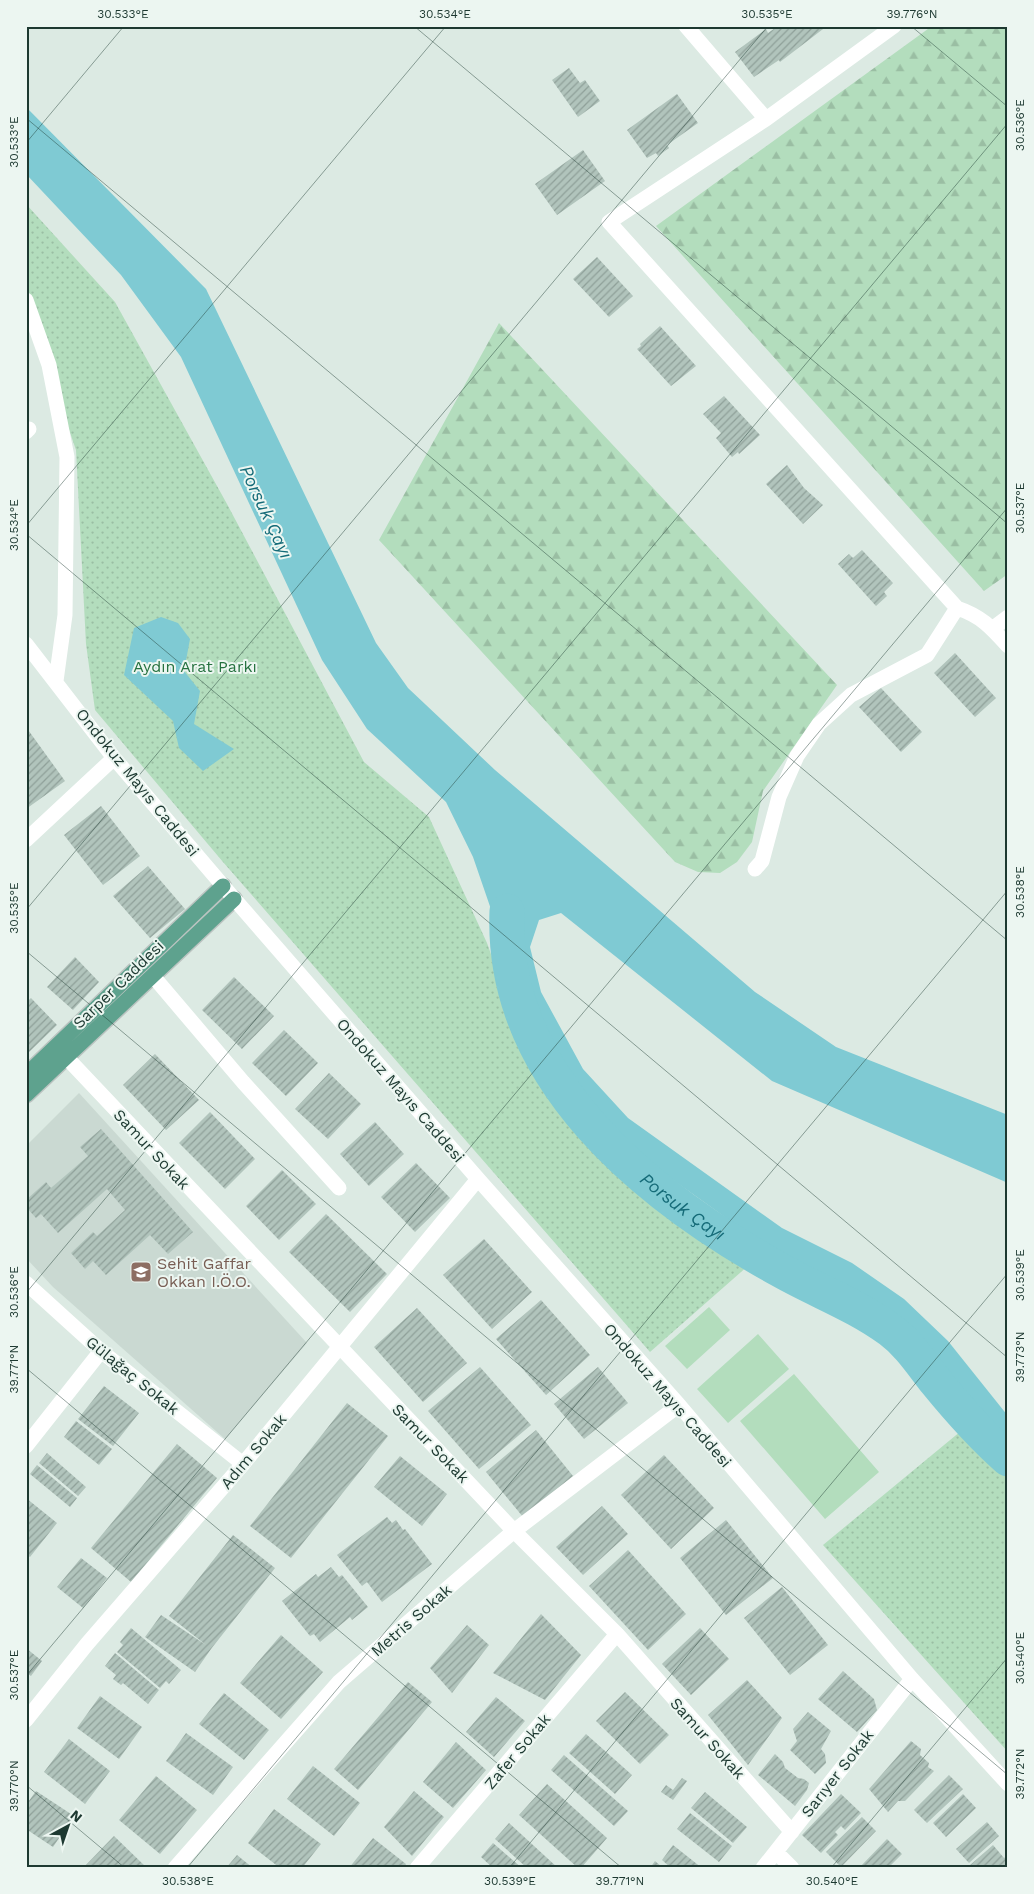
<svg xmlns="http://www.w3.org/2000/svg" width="1034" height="1894" viewBox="0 0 1034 1894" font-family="'Work Sans',sans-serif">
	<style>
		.built { fill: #cad9d2 }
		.grass { fill: url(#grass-dots) }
		.forest { fill: url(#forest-firs) }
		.pitch { fill: #b3ddbd }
		.water { fill: #7fcad3 }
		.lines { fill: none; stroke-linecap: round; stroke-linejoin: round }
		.river { stroke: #7fcad3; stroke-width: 35 }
		.building { fill: url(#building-hatch) }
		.major-casing { stroke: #bbc4c1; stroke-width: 18 }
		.minor { stroke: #fff; stroke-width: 15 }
		.major { stroke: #5ea28e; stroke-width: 15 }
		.ticks { fill: none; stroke: #1d3931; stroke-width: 1; stroke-opacity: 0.45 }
		.labels { text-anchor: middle; stroke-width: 4; stroke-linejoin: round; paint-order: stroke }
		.park-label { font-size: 16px; fill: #267240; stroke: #ecf6f1 }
		.street-label { font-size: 16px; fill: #1d3931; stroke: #ecf6f1 }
		.education-label { font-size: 16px; fill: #785e54; stroke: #ecf6f1; text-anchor: start }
		.water-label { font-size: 18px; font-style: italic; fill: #156b78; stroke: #ecf6f1 }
		.neatline { fill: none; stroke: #1d3931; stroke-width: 2 }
		.ticks-label { font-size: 12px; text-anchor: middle; fill: #1d3931 }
	</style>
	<defs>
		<pattern id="grass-dots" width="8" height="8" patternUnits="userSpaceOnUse" patternTransform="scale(1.25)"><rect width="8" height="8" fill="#b3ddbd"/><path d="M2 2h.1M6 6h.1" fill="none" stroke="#9abea3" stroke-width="1.8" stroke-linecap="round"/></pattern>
		<pattern id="forest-firs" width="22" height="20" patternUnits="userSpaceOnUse" patternTransform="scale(1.25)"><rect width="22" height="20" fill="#b3ddbd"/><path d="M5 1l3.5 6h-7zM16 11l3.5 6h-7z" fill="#9abea3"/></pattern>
		<pattern id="building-hatch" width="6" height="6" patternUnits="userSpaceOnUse" patternTransform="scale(1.25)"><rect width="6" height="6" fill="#b1c4bc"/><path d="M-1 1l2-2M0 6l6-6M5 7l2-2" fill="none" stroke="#8fa099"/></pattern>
	</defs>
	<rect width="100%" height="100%" fill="#dceae3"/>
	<path class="built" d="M 79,1093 L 307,1343 L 225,1439 L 53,1287 L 26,1258 L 26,1146 Z"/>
	<path class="grass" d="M 26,204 L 115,302 L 227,504 L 364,762 L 429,817 L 487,943 L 531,1066 L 623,1171 L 749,1265 L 650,1352 L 223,862 L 95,710 L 86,644 L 76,450 L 26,304 Z
		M 961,1431 L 1008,1473 L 1008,1752 L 823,1545 Z"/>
	<path class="forest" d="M 932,26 L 1008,26 L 1008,574 L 984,591 L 656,226 Z
		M 499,323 L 837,685 L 763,791 L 752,842 L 737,862 L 720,873 L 698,872 L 675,862 L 379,540 Z"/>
	<path class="pitch" d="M 709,1307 L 730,1330 L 687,1369 L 665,1346 Z
		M 758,1334 L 789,1369 L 728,1423 L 697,1389 Z
		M 794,1374 L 879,1472 L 825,1519 L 740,1421 Z"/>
	<path class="water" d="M 26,107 L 206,289 L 376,643 L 408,688 L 495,770 L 755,992 L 836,1047 L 1008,1115 L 1008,1183 L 772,1081 L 561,913 L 539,920 L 530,947 L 541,992 L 583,1069 L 628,1118 L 782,1228 L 852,1263 L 904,1299 L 948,1341 L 1008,1416 L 1008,1453 L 910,1333 L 860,1294 L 771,1250 L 623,1144 L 579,1100 L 535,1037 L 473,857 L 446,802 L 367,729 L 322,660 L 181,357 L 121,275 L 26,174 Z
		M 161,617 L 178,623 L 190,639 L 184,671 L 200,691 L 194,724 L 234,749 L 203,771 L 179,748 L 173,721 L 124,675 L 134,628 Z"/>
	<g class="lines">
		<path class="river" id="s1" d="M 507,911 C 500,1079 648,1197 780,1270 C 817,1291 856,1305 890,1330 C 909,1344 921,1363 936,1382 C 958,1409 982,1436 1008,1459"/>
	</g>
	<path class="building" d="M 778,26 L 827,26 L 780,62 L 779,60 L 754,77 L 735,52 L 766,29 L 768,33 Z
		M 569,68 L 580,83 L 585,80 L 600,101 L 578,117 L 552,80 Z
		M 677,94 L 698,123 L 667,145 L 669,148 L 658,156 L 656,153 L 647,158 L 627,130 Z
		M 583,150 L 605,181 L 557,215 L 535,184 Z
		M 597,257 L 633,296 L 609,317 L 573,279 Z
		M 660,326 L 696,366 L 671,386 L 637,349 L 641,346 L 640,344 Z
		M 724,396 L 760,435 L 739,454 L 738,452 L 732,457 L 716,438 L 721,433 L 703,414 Z
		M 787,465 L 804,488 L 823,505 L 803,524 L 766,484 Z
		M 862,550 L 893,583 L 884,592 L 887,596 L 876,606 L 838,564 L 849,554 L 853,558 Z
		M 955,653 L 996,698 L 975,717 L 934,673 Z
		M 881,688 L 922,732 L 901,752 L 859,707 Z
		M 26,727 L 65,781 L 26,809 Z
		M 101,806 L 140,856 L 103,885 L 64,835 Z
		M 148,866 L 185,909 L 150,938 L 113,896 Z
		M 75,957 L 99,982 L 73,1010 L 47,987 Z
		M 234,977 L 274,1016 L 242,1049 L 202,1010 Z
		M 31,998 L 57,1025 L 26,1055 L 26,1003 Z
		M 284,1030 L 318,1063 L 286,1096 L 252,1063 Z
		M 155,1054 L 199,1100 L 166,1130 L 123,1085 Z
		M 329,1073 L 361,1104 L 328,1139 L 295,1109 Z
		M 210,1112 L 255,1159 L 225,1189 L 179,1143 Z
		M 375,1122 L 404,1154 L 369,1186 L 340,1154 Z
		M 101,1129 L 193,1232 L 168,1254 L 150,1235 L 106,1275 L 93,1261 L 85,1269 L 71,1253 L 93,1232 L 97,1236 L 125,1210 L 107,1189 L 58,1233 L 41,1214 L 36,1218 L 26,1207 L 26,1200 L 46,1182 L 51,1188 L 88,1156 L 80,1147 Z
		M 416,1163 L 450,1198 L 415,1232 L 381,1197 Z
		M 282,1170 L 316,1204 L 279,1240 L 246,1206 Z
		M 326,1214 L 387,1274 L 350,1312 L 289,1252 Z
		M 484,1239 L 532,1292 L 492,1329 L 443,1275 Z
		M 541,1300 L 590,1355 L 546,1395 L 496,1339 Z
		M 417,1308 L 467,1363 L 423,1402 L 374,1347 Z
		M 480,1367 L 531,1425 L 479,1469 L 428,1411 Z
		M 598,1367 L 628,1403 L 584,1439 L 554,1404 Z
		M 104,1386 L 139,1413 L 113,1446 L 78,1419 Z
		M 347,1403 L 388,1436 L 291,1558 L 250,1526 Z
		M 76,1421 L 112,1449 L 99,1465 L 64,1437 Z
		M 536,1430 L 573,1476 L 523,1517 L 486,1472 Z
		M 177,1444 L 217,1478 L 131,1582 L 91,1548 Z
		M 47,1453 L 86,1487 L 78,1496 L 39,1463 Z
		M 664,1455 L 714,1508 L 671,1549 L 621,1495 Z
		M 400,1456 L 447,1494 L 422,1526 L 374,1487 Z
		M 37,1465 L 77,1498 L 70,1507 L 30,1474 Z
		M 26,1498 L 57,1523 L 30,1557 L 26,1554 Z
		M 602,1506 L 628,1534 L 583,1575 L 556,1547 Z
		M 387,1517 L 392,1523 L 396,1520 L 403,1530 L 405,1529 L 432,1564 L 382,1602 L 367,1582 L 362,1586 L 337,1555 Z
		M 726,1520 L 773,1578 L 726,1615 L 680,1558 Z
		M 233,1535 L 275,1568 L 211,1649 L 195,1672 L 145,1637 L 161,1615 L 206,1645 L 169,1616 Z
		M 628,1550 L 686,1614 L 648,1650 L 589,1586 Z
		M 81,1558 L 107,1578 L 83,1608 L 57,1587 Z
		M 331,1567 L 339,1577 L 342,1575 L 368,1607 L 352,1620 L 350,1617 L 320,1642 L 314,1634 L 310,1636 L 282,1601 L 316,1574 L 318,1577 Z
		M 782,1587 L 828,1645 L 790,1675 L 744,1618 Z
		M 541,1614 L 581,1655 L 545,1700 L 493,1673 Z
		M 467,1625 L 489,1645 L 452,1693 L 430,1668 Z
		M 131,1628 L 181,1670 L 169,1684 L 166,1681 L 160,1688 L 117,1652 L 123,1645 L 120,1642 Z
		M 700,1628 L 729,1659 L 691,1695 L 662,1664 Z
		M 281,1635 L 323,1672 L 281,1719 L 240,1683 Z
		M 26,1648 L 42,1661 L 31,1676 L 26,1673 Z
		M 115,1653 L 159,1690 L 148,1704 L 123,1683 L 121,1685 L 113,1679 L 116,1675 L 105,1666 Z
		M 843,1671 L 874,1699 L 877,1710 L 857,1732 L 818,1699 Z
		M 747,1680 L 782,1718 L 748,1765 L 708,1715 Z
		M 408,1682 L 432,1702 L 358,1790 L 334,1769 Z
		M 625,1692 L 669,1735 L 640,1764 L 596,1721 Z
		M 224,1693 L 269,1730 L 244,1760 L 199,1724 Z
		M 100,1696 L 142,1727 L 119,1759 L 77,1728 Z
		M 496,1697 L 525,1721 L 494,1757 L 466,1732 Z
		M 808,1712 L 831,1731 L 821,1749 L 825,1754 L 826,1763 L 815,1774 L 790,1750 L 797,1741 L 793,1729 Z
		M 186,1733 L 233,1767 L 213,1795 L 166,1761 Z
		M 586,1734 L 632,1775 L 615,1794 L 569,1753 Z
		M 69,1739 L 110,1771 L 85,1804 L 44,1772 Z
		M 911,1741 L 921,1749 L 920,1755 L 929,1763 L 928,1767 L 934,1771 L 905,1801 L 898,1801 L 888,1812 L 869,1789 Z
		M 456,1742 L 486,1770 L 453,1808 L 423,1782 Z
		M 775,1754 L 783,1762 L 785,1768 L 798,1778 L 804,1779 L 809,1783 L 807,1790 L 795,1806 L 758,1775 Z
		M 564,1755 L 628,1811 L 614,1826 L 551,1770 Z
		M 313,1766 L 360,1803 L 334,1836 L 287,1799 Z
		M 949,1775 L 963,1789 L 927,1823 L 914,1810 Z
		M 156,1776 L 197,1810 L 160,1854 L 119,1820 Z
		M 682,1778 L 687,1781 L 673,1800 L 661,1792 L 666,1785 L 673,1790 Z
		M 547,1784 L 607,1838 L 581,1868 L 578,1868 L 519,1815 Z
		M 36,1791 L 74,1816 L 53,1847 L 26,1829 L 26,1805 Z
		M 414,1791 L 444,1817 L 412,1856 L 384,1827 Z
		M 705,1792 L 747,1827 L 733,1843 L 691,1808 Z
		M 841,1794 L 861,1813 L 845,1830 L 841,1826 L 835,1832 L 838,1835 L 821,1853 L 802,1835 Z
		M 963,1794 L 976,1808 L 946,1837 L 933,1823 Z
		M 274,1809 L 321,1844 L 302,1868 L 280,1868 L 248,1843 Z
		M 690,1813 L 732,1846 L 719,1862 L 677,1829 Z
		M 862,1817 L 876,1831 L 841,1867 L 826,1852 Z
		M 987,1822 L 999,1836 L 969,1863 L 956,1849 Z
		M 509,1823 L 558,1868 L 527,1868 L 495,1839 Z
		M 114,1836 L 147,1868 L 83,1868 Z
		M 373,1838 L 406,1864 L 404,1868 L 349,1868 Z
		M 887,1839 L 902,1854 L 888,1868 L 859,1868 Z
		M 493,1843 L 522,1868 L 493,1868 L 481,1857 Z
		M 673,1845 L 702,1868 L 671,1868 L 662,1860 Z
		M 993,1845 L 1004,1858 L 1008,1855 L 1008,1868 L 970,1868 L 969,1866 Z
		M 237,1855 L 253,1868 L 226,1868 Z
		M 655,1861 L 663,1868 L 650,1868 Z"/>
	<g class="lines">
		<g class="major-casing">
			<path id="major" d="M 26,1075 L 223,886
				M 26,1095 L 234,899"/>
		</g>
		<path class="minor" d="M 686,26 L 766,119
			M 894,26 L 766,119 L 609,222 L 957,608 C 981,616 991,627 1008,646
			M 26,300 L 49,365 L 67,457 L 65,615 L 56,681
			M 26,432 L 29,429
			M 992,629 L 1008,617
			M 26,644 L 114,758 L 230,894 L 478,1179 L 679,1405 L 912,1679 L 1008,1784
			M 26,840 L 114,758
			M 755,869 L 762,861 L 779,797 L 797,756 L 819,724 L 851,695 L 927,655 L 957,608
			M 153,976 L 243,1082 L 339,1188
			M 67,1058 L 514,1531 L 617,1634 L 792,1832
			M 26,1283 L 101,1351 L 243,1464
			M 26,1446 L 101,1351
			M 26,1720 L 87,1644 L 243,1464 L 478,1179
			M 776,1852 L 792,1868
			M 175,1868 L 339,1682 L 514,1531 L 679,1405
			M 417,1868 L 617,1634
			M 763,1868 L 912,1679"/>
		<use href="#major" class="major"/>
	</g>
	<path class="ticks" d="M 414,26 L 1008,524M 911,26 L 1008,107M 26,118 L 1008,941M 26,143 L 124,26M 26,526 L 446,26M 26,534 L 1008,1358M 26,910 L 768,26M 26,951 L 1008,1775M 26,1293 L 1008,123M 26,1368 L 622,1868M 26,1676 L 1008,507M 26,1785 L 125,1868M 187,1868 L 1008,890M 509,1868 L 1008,1273M 831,1868 L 1008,1657"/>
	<defs>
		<g id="school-square" transform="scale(1.125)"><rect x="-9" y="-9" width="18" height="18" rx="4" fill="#8d6e63" stroke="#ecf6f1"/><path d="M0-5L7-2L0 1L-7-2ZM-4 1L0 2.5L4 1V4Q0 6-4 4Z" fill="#fff"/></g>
	</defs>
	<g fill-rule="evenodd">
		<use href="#school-square" x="141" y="1272"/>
	</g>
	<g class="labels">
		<g class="park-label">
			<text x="195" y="672">Aydın Arat Parkı</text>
		</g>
		<g class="street-label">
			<text transform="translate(138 782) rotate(51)" y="6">Ondokuz Mayıs Caddesi</text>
			<text transform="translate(118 984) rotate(-44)" y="6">Sarper Caddesi</text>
			<text transform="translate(401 1090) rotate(49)" y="6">Ondokuz Mayıs Caddesi</text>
			<text transform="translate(152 1149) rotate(47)" y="6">Samur Sokak</text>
			<text transform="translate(133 1375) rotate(39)" y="6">Gülağaç Sokak</text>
			<text transform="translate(668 1395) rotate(49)" y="6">Ondokuz Mayıs Caddesi</text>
			<text transform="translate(431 1443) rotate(46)" y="6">Samur Sokak</text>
			<text transform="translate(253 1451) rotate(-50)" y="6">Adım Sokak</text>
			<text transform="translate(411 1620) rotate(-41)" y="6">Metris Sokak</text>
			<text transform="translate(708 1738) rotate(48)" y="6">Samur Sokak</text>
			<text transform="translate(517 1751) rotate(-50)" y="6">Zafer Sokak</text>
			<text transform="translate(837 1773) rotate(-52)" y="6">Sarıyer Sokak</text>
		</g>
		<g class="education-label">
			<text x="157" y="1269">Sehit Gaffar<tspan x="157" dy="18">Okkan I.Ö.O.</tspan></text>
		</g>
		<g class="water-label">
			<text transform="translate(266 512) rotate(65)" y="6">Porsuk Çayı</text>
			<text dy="6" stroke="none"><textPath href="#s1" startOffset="359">Porsuk Çayı</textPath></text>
		</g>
	</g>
	<rect width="1034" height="1894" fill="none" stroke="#ecf6f1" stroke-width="55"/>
	<g transform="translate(68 1826) rotate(40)" stroke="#ecf6f1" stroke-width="4" paint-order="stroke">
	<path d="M0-4L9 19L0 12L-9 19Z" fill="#1d3931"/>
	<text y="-8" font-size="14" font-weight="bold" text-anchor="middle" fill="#1d3931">N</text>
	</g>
	<rect x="28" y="28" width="978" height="1838" class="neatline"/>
	<g class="ticks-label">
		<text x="123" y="18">30.533°E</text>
		<text x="445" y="18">30.534°E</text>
		<text x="767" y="18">30.535°E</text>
		<text x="912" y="18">39.776°N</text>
		<text transform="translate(1020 125) rotate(-90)" y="4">30.536°E</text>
		<text transform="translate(14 142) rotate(-90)" y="4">30.533°E</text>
		<text transform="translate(1020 508) rotate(-90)" y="4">30.537°E</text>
		<text transform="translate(14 525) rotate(-90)" y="4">30.534°E</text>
		<text transform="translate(1020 892) rotate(-90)" y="4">30.538°E</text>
		<text transform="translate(14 908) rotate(-90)" y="4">30.535°E</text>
		<text transform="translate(1020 1275) rotate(-90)" y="4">30.539°E</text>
		<text transform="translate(14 1292) rotate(-90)" y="4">30.536°E</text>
		<text transform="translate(1020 1357) rotate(-90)" y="4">39.773°N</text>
		<text transform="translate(14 1369) rotate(-90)" y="4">39.771°N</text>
		<text transform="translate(1020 1658) rotate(-90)" y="4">30.540°E</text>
		<text transform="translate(14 1675) rotate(-90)" y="4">30.537°E</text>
		<text transform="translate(1020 1774) rotate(-90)" y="4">39.772°N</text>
		<text transform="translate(14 1786) rotate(-90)" y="4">39.770°N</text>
		<text x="188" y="1885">30.538°E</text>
		<text x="510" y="1885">30.539°E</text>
		<text x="620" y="1885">39.771°N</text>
		<text x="832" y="1885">30.540°E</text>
	</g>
</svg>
